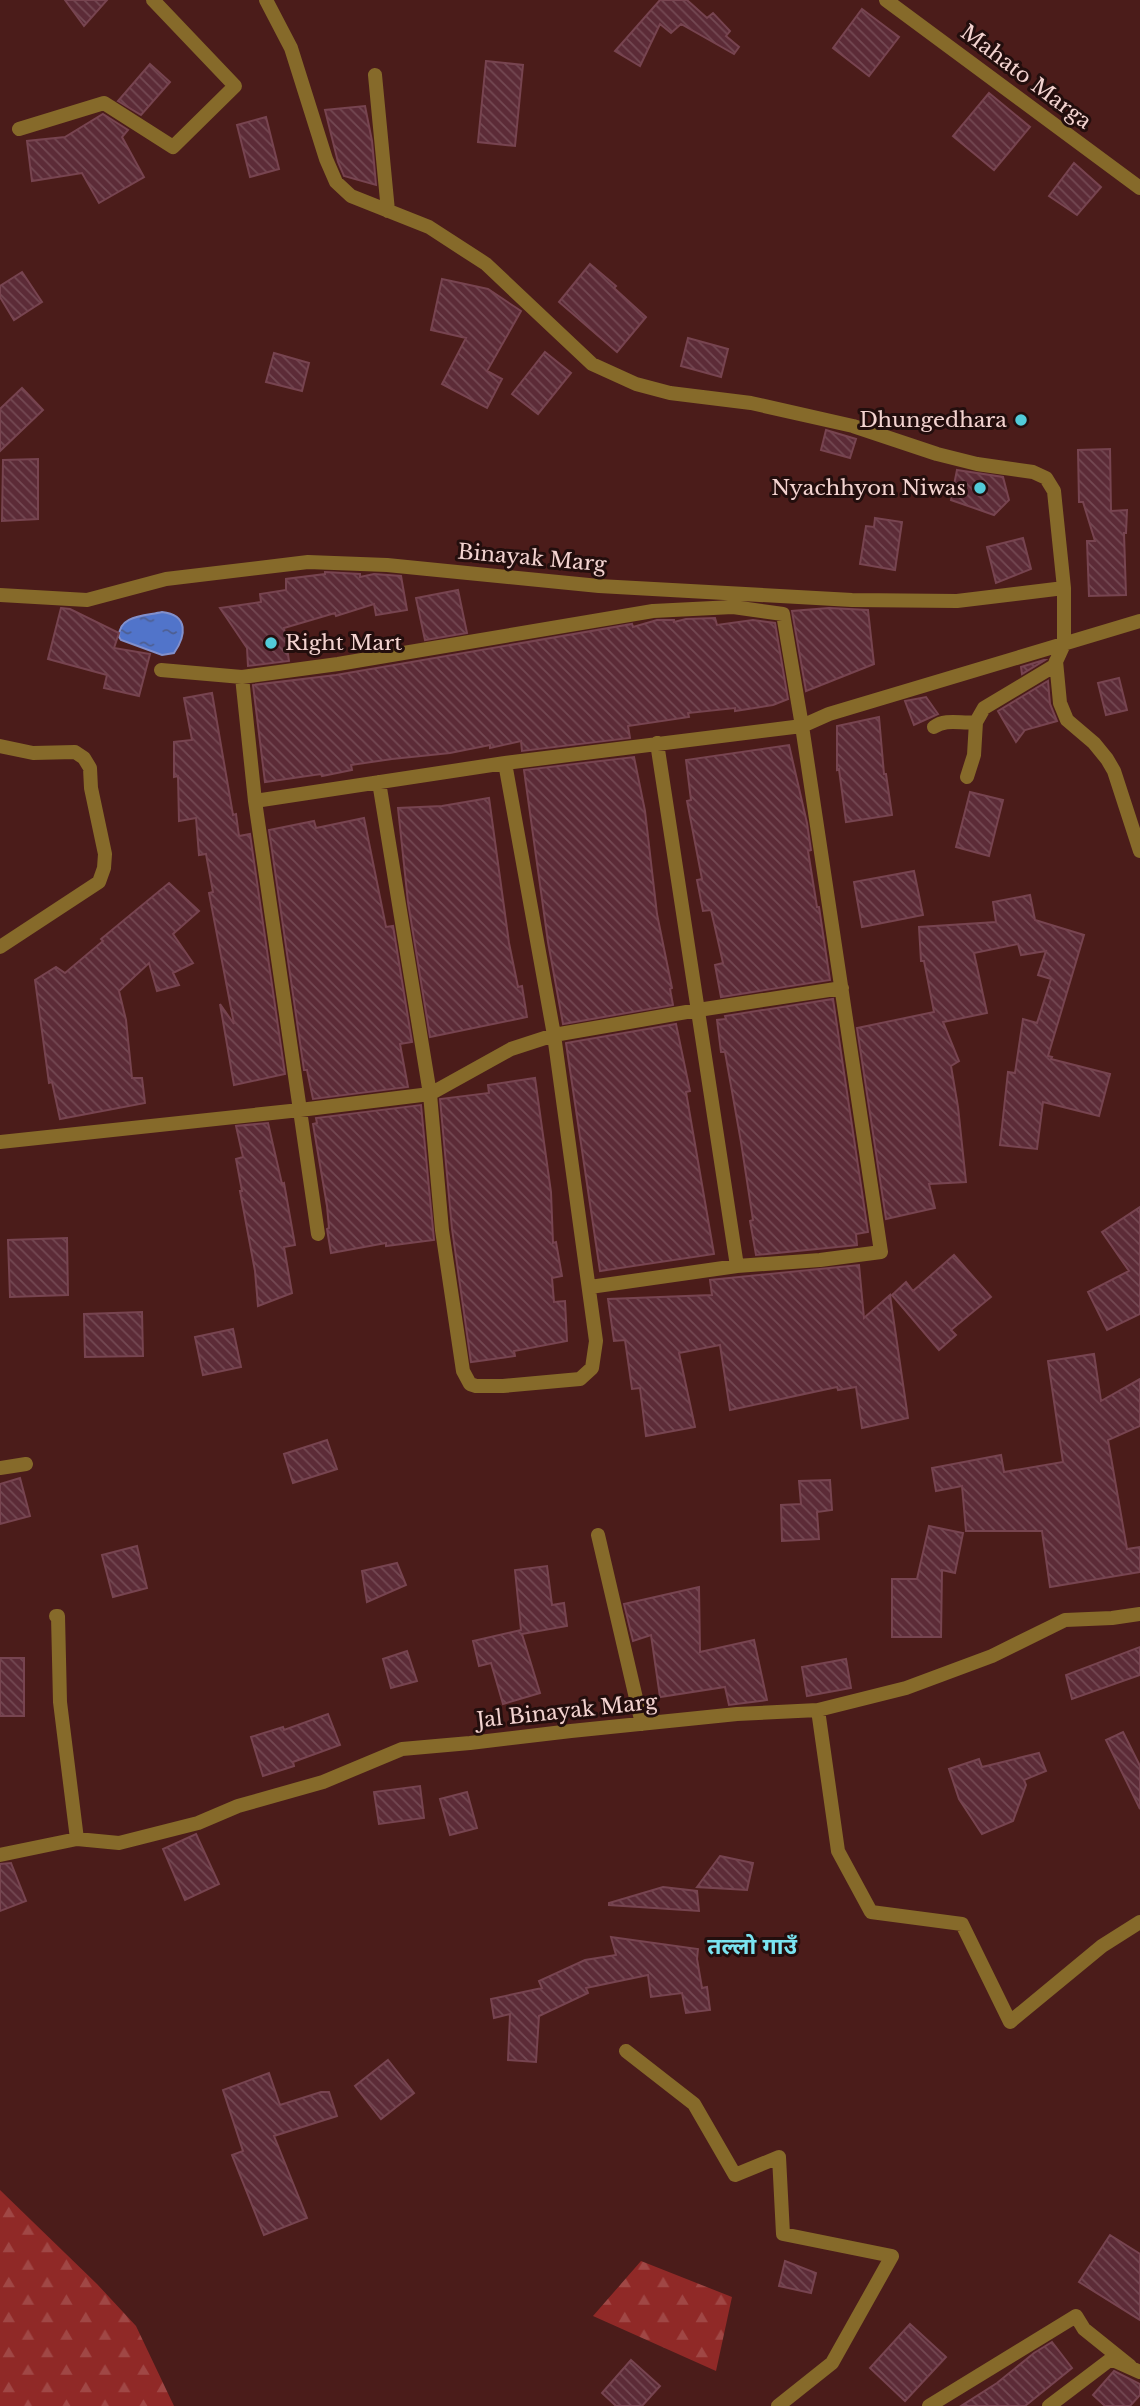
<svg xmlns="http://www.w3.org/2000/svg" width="1140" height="2406" viewBox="0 0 1140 2406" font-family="'Libre Baskerville','Noto Sans Devanagari',serif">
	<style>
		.forest { fill: url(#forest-firs) }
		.water { fill: url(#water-ripples); stroke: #8290cc; stroke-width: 2 }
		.building { fill: url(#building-back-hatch); stroke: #774450; stroke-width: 2 }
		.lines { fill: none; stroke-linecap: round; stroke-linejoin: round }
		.minor { stroke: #866a2a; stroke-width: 14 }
		.poi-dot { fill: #52cbd9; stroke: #230e0d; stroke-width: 2.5 }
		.labels { text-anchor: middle; stroke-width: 6; stroke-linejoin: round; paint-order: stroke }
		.street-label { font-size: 21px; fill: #f3d3d0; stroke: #230e0d }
		.poi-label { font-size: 21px; fill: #f3d3d0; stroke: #230e0d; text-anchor: end }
		.neighbourhood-label { font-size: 23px; font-weight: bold; fill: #7ae4f1; stroke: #230e0d }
	</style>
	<defs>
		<pattern id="forest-firs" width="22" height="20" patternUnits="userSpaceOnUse" patternTransform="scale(1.75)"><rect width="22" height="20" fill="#902927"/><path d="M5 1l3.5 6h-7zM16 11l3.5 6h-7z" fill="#a04745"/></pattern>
		<pattern id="water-ripples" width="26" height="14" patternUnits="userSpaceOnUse" patternTransform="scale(1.75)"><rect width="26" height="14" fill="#5174ca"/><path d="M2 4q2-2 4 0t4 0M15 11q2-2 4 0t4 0" fill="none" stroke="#4e5f92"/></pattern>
		<pattern id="building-back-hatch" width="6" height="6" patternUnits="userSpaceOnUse" patternTransform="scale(1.75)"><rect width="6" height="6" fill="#5c2b37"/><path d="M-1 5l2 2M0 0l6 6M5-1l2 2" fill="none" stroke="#744953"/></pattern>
	</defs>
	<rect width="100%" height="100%" fill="#4b1c1a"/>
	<path class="forest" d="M 0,2190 L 97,2284 L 136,2326 L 174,2406 L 0,2406 Z
		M 641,2261 L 732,2297 L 716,2371 L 593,2316 Z"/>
	<path class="water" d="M 162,612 C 189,615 186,636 174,653 L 162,655 L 121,640 L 119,637 C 118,615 145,616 162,612 Z"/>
	<path class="building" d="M 65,0 L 107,0 L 84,26 Z
		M 660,0 L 687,0 L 707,18 L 713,13 L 730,31 L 726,36 L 739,47 L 734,54 L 681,24 L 671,33 L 660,24 L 640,66 L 615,51 Z
		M 862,9 L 899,37 L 869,76 L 833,48 Z
		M 486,61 L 523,65 L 515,146 L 478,142 Z
		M 150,64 L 170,82 L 141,115 L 118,101 Z
		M 989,93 L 1030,127 L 994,170 L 953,136 Z
		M 365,106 L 372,141 L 376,185 L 344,176 L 338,162 L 325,110 Z
		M 103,114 L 128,130 L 122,137 L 144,177 L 99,203 L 82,173 L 32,181 L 27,141 L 65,137 Z
		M 266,117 L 279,169 L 250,177 L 237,125 Z
		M 1074,163 L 1101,187 L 1077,215 L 1049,196 Z
		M 590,264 L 616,286 L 614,288 L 646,317 L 617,352 L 559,302 Z
		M 22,272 L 42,302 L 14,320 L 0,297 L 0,286 Z
		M 442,279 L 488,289 L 521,311 L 487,371 L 502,379 L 487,408 L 442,384 L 466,338 L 431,330 Z
		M 688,338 L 728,349 L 721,377 L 681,366 Z
		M 545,352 L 571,373 L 538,414 L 512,394 Z
		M 274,353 L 309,363 L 302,391 L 266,382 Z
		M 22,388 L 43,410 L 0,451 L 0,409 Z
		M 826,430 L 856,439 L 850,458 L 821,450 Z
		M 1110,449 L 1111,511 L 1127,510 L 1126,533 L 1124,533 L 1126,595 L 1089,596 L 1087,541 L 1095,541 L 1083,502 L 1079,502 L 1078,450 Z
		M 38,459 L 38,519 L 2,521 L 3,460 Z
		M 957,470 L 1003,477 L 1009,500 L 994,515 L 951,500 Z
		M 875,518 L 902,522 L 895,570 L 860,564 L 866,526 L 874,527 Z
		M 1023,538 L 1031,569 L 996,583 L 987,547 Z
		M 325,572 L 360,574 L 360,577 L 374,574 L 401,576 L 407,610 L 376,615 L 374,604 L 336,616 L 335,613 L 284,628 L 289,661 L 248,666 L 247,648 L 220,608 L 261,602 L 260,594 L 286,590 L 286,579 L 325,574 Z
		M 458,590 L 467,633 L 425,640 L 416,598 Z
		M 61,608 L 70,609 L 119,633 L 114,648 L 150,654 L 139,696 L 104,688 L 107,675 L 48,659 Z
		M 829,608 L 868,610 L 874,664 L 806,691 L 792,611 Z
		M 715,618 L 717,625 L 753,620 L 775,623 L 788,699 L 773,705 L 735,711 L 735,708 L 688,713 L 689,717 L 628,726 L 630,738 L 522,751 L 521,741 L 490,748 L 490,745 L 450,753 L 392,759 L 351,765 L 352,770 L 322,776 L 321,774 L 265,782 L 253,685 L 336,675 L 632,624 L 633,627 L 657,620 L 674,620 L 674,622 L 686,619 Z
		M 1044,660 L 1045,660 L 1022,674 L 1021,667 Z
		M 1119,678 L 1127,710 L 1106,715 L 1098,683 Z
		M 1048,681 L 1050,704 L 1057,721 L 1025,730 L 1016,742 L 998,711 Z
		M 212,693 L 233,815 L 236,814 L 239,836 L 250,834 L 285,1074 L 234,1085 L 220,1004 L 234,1024 L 209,893 L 213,892 L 206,854 L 199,855 L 196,818 L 179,821 L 178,776 L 174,777 L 174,742 L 192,740 L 184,698 Z
		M 926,697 L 938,714 L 914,725 L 905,701 Z
		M 879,717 L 884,774 L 886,774 L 892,815 L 846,822 L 839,769 L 837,770 L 837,726 Z
		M 789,745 L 807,823 L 811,850 L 808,851 L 817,907 L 819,907 L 830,980 L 721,997 L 715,965 L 723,963 L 711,910 L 703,911 L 697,880 L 702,879 L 687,801 L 691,800 L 686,760 Z
		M 634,757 L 645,811 L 657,914 L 672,988 L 670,989 L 673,1005 L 563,1024 L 548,942 L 524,770 Z
		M 970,792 L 1003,800 L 989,856 L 956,847 Z
		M 489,798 L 509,943 L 518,987 L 522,986 L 527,1017 L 430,1037 L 408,902 L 398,808 L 442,806 Z
		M 364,818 L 386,927 L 393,926 L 412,1042 L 400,1044 L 408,1087 L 313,1099 L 307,1070 L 304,1070 L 269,830 L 314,821 L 316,828 Z
		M 914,871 L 923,915 L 862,927 L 854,882 Z
		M 169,883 L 199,911 L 173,934 L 193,963 L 173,973 L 179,985 L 157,991 L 149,963 L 119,991 L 126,1020 L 132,1078 L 142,1078 L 145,1103 L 60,1119 L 52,1082 L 49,1083 L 35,980 L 56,967 L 65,973 L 103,941 L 101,939 Z
		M 1030,895 L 1035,920 L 1084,935 L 1048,1056 L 1052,1057 L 1051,1059 L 1110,1074 L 1099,1116 L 1043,1102 L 1037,1149 L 1000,1145 L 1008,1072 L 1015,1073 L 1023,1019 L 1037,1023 L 1051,979 L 1038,975 L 1046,951 L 1021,955 L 1018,944 L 974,953 L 987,1013 L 943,1022 L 959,1061 L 951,1066 L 958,1107 L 966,1182 L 929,1184 L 935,1208 L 886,1219 L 857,1028 L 934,1012 L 924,961 L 921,961 L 919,927 L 996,922 L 993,902 Z
		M 833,999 L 868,1232 L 856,1234 L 857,1245 L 756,1255 L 750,1221 L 753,1220 L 741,1142 L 725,1052 L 721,1052 L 717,1020 L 726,1019 L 725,1016 Z
		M 676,1024 L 690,1091 L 686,1092 L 714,1254 L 600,1271 L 566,1043 Z
		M 535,1078 L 551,1192 L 553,1243 L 556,1242 L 562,1276 L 552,1278 L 554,1302 L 565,1301 L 567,1341 L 514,1351 L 515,1356 L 471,1362 L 452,1229 L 440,1099 L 489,1093 L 488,1085 Z
		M 421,1105 L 434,1240 L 386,1246 L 386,1243 L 331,1253 L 327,1229 L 329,1228 L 327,1206 L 313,1124 L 317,1123 L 316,1118 Z
		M 268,1123 L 282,1184 L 284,1183 L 295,1245 L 284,1247 L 292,1293 L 258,1306 L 255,1271 L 240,1191 L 242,1191 L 236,1159 L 243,1157 L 236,1126 Z
		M 1140,1207 L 1140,1314 L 1107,1330 L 1088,1292 L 1129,1271 L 1102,1232 Z
		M 67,1238 L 68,1295 L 10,1297 L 8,1240 Z
		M 954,1255 L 991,1297 L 951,1330 L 956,1335 L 939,1350 L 892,1295 L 906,1282 L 913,1291 Z
		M 859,1265 L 864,1318 L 890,1295 L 908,1418 L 862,1428 L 856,1387 L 838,1390 L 837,1387 L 730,1410 L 720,1345 L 679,1353 L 695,1427 L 646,1436 L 640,1388 L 632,1389 L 625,1340 L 614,1341 L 608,1299 L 712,1295 L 710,1280 Z
		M 142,1312 L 143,1356 L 85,1357 L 84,1314 Z
		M 233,1329 L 241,1367 L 203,1375 L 195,1337 Z
		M 1094,1354 L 1101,1401 L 1140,1379 L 1140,1426 L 1108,1440 L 1127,1549 L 1140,1547 L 1140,1572 L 1050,1587 L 1042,1531 L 966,1531 L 962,1486 L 936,1491 L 932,1468 L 1001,1455 L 1004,1472 L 1063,1462 L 1048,1361 Z
		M 327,1440 L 337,1469 L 293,1483 L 284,1454 Z
		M 20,1478 L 30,1516 L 0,1524 L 0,1484 Z
		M 830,1480 L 832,1510 L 817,1512 L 819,1539 L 782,1541 L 781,1505 L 801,1504 L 799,1481 Z
		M 929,1526 L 963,1533 L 955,1573 L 942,1570 L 941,1637 L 892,1637 L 892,1579 L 917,1579 Z
		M 137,1546 L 147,1588 L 113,1597 L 102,1555 Z
		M 397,1563 L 406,1585 L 367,1602 L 362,1571 Z
		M 547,1566 L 552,1605 L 564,1603 L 567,1626 L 522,1634 L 540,1693 L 503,1704 L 491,1663 L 479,1666 L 473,1641 L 521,1630 L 515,1570 Z
		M 699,1587 L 700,1652 L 754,1640 L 767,1700 L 729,1705 L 725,1687 L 660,1697 L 651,1635 L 633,1641 L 624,1604 Z
		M 1140,1647 L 1140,1675 L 1072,1699 L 1066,1675 Z
		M 407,1651 L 417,1681 L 391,1688 L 383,1659 Z
		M 0,1658 L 24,1658 L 24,1716 L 0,1716 Z
		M 846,1659 L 851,1688 L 807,1696 L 802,1667 Z
		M 328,1714 L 340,1745 L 293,1762 L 294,1766 L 263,1776 L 251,1737 L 283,1727 L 284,1730 Z
		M 1123,1732 L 1140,1766 L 1140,1809 L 1106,1740 Z
		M 1039,1753 L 1046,1771 L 1024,1780 L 1026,1785 L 1013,1821 L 982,1834 L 959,1799 L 949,1769 L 979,1759 L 982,1767 Z
		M 420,1786 L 424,1818 L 379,1824 L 374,1792 Z
		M 467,1792 L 477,1828 L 450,1835 L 440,1799 Z
		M 196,1834 L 219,1884 L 185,1900 L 163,1849 Z
		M 720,1856 L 753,1863 L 747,1890 L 697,1887 Z
		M 11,1863 L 26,1901 L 0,1911 L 0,1864 Z
		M 663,1887 L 697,1891 L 699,1911 L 609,1905 L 609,1903 Z
		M 611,1937 L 698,1949 L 697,1959 L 702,1988 L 707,1987 L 710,2010 L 686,2013 L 682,1993 L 651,1997 L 648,1975 L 586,1988 L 588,1993 L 539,2016 L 536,2062 L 508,2060 L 510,2014 L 494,2018 L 491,1999 L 542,1988 L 539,1981 L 585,1960 L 616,1955 Z
		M 388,2060 L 414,2093 L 381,2119 L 355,2086 Z
		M 269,2073 L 280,2105 L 321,2092 L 329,2092 L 337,2116 L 274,2136 L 307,2218 L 264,2235 L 232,2155 L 243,2151 L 223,2090 Z
		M 1110,2235 L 1140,2254 L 1140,2320 L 1079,2282 Z
		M 785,2261 L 816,2273 L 811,2293 L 779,2286 Z
		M 910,2324 L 946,2357 L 905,2401 L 870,2368 Z
		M 1052,2342 L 1072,2368 L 1025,2406 L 961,2406 L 997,2383 L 1034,2353 Z
		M 631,2360 L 660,2386 L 642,2406 L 616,2406 L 602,2393 Z
		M 1114,2371 L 1140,2384 L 1140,2395 L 1130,2406 L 1105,2406 L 1093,2395 Z"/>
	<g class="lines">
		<path class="minor" d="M 266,0 L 291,48 L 326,159 L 336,182 L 351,196 L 429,227 L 486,264 L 592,364 L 636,384 L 670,393 L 751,403 L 853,426 L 937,454 L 977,464 L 1033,472 L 1046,478 L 1054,491 L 1055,501 L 1064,588 L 1064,644 L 1054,666 L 984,708 L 976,722 L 974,755 L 967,777
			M 886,0 L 1140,188
			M 375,75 L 388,211
			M 19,129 L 104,103 L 173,147 L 235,86 L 153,0
			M 0,595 L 87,600 L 166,579 L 308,562 L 387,565 L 599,586 L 852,600 L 957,601 L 1064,588
			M 1056,661 L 1060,703 L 1067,720 L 1094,743 L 1107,759 L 1114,771 L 1140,851
			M 161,670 L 242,677 L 338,664 L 653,611 L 733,607 L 783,614 L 802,726 L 881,1252 L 820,1260 L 737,1266 L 590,1287
			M 242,677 L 255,801 L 318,1234
			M 934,727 C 946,718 962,724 976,722
			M 657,743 L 737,1266
			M 0,746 L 33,753 L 75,752 L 84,758 L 90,768 L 91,788 L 105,854 L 104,868 L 99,882 L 0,947
			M 379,782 L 430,1094 L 442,1230 L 463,1371 L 470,1384 L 476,1386 L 503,1386 L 580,1379 L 592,1368 L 596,1341 L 554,1035 L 505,763
			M 255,801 L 505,763 L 802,726 L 829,714 L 1140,621
			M 0,1142 L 300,1110 L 430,1094 L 511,1049 L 554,1035 L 698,1010 L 842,988
			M 0,1468 L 26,1464
			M 598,1535 L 642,1724
			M 56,1616 L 58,1616 L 60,1702 L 77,1839
			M 818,1710 L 838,1851 L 871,1912 L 962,1924 L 1010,2022 L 1102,1946 L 1140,1922
			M 0,1855 L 77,1839 L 119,1843 L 198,1823 L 238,1806 L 323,1782 L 402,1749 L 470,1743 L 571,1731 L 737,1714 L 818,1710 L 906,1688 L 992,1656 L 1065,1620 L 1112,1618 L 1140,1614
			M 626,2051 L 694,2104 L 735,2175 L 779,2157 L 783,2234 L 892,2256 L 832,2363 L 778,2406
			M 929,2406 L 1076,2316 L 1084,2329 L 1130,2366
			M 1049,2406 L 1111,2359 L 1140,2372"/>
	</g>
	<g class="poi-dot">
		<circle cx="1021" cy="420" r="7"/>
		<circle cx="980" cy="488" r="7"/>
		<circle cx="271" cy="643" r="7"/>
	</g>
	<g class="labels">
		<g class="street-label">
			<text transform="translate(1026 77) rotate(37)" y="7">Mahato Marga</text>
			<text transform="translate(532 558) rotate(5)" y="7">Binayak Marg</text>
			<text transform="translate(567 1711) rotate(-6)" y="7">Jal Binayak Marg</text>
		</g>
		<g class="poi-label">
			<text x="1007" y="427">Dhungedhara</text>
			<text x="966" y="495">Nyachhyon Niwas</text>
			<text x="285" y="650" text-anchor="start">Right Mart</text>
		</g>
		<g class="neighbourhood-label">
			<text x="752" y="1954">तल्लो गाउँ</text>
		</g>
	</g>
</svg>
